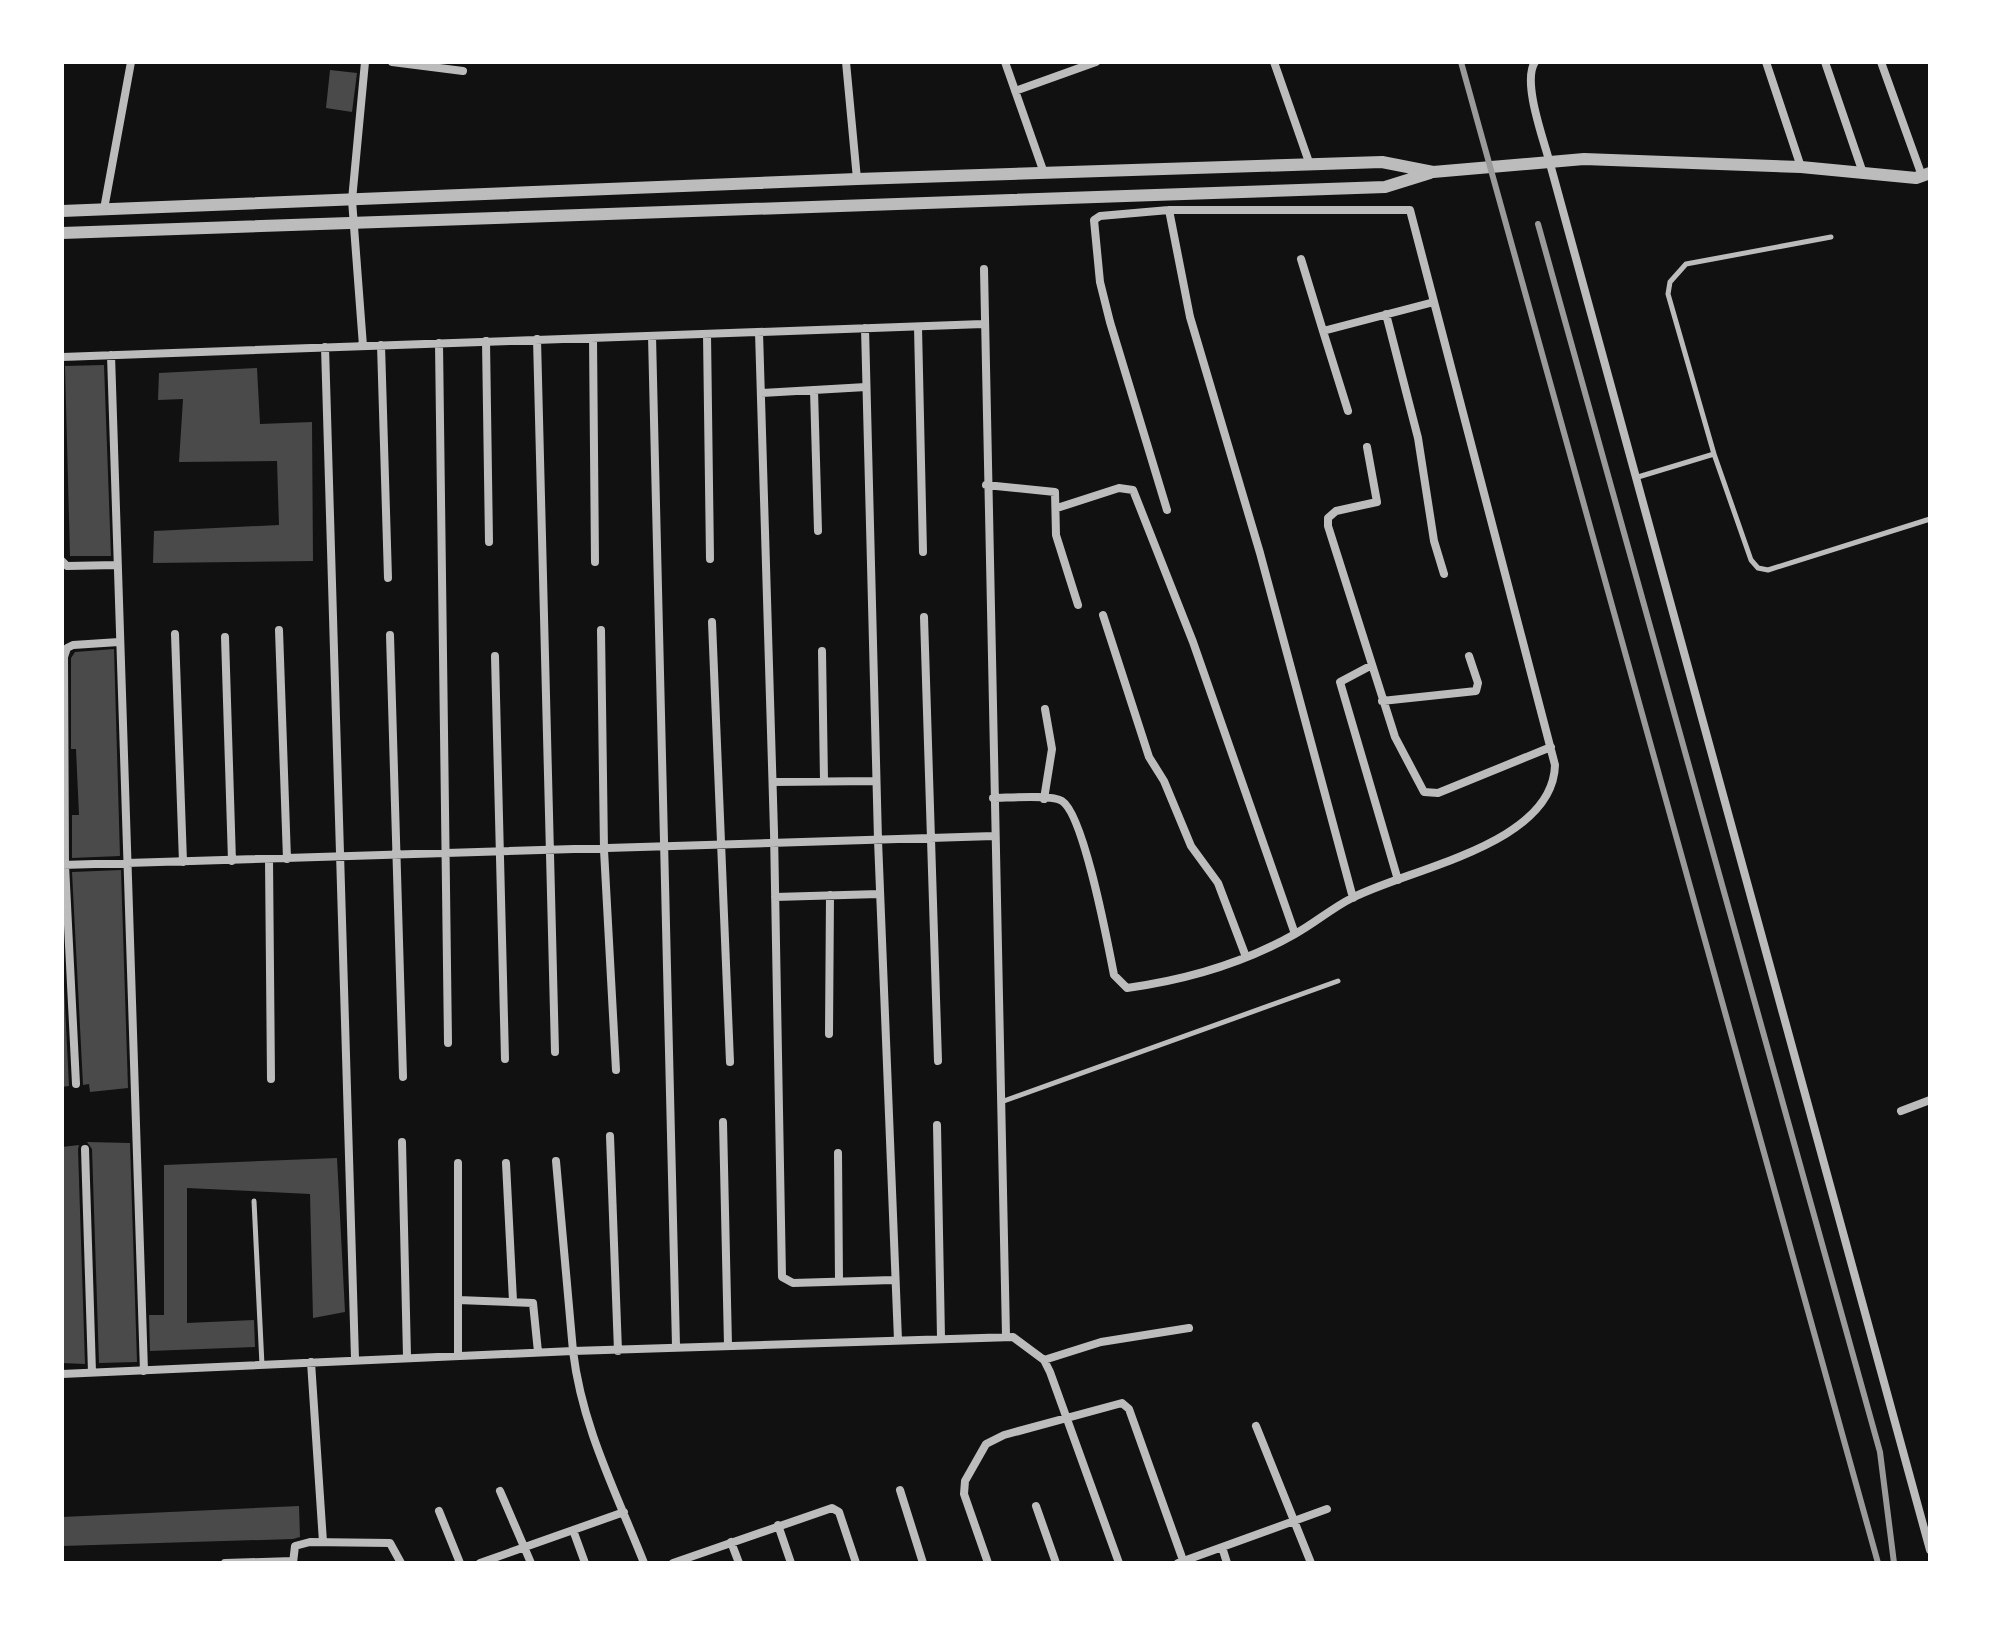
<svg xmlns="http://www.w3.org/2000/svg" width="1992" height="1625" viewBox="0 0 1992 1625" font-family="Signika,sans-serif">
	<style>
		.building { fill: #4a4a4a }
		.lines { fill: none; stroke-linecap: round; stroke-linejoin: round }
		.service { stroke: #bcbcbc; stroke-width: 5 }
		.minor { stroke: #bcbcbc; stroke-width: 8 }
		.tertiary { stroke: #bcbcbc; stroke-width: 12 }
		.rail { stroke: #9a9a9a; stroke-width: 6 }
	</style>
	<rect width="100%" height="100%" fill="#111"/>
	<path class="building" d="M 330,70 L 357,73 L 352,112 L 326,108 Z
		M 104,365 L 111,556 L 70,556 L 65,366 Z
		M 257,368 L 260,424 L 312,422 L 313,561 L 153,563 L 154,531 L 279,525 L 277,461 L 179,462 L 183,399 L 158,400 L 159,373 Z
		M 114,649 L 120,856 L 72,858 L 72,815 L 79,815 L 76,749 L 71,749 L 71,658 L 75,652 Z
		M 121,870 L 128,1088 L 90,1092 L 89,1084 L 83,1085 L 72,872 Z
		M 62,945 L 69,1086 L 62,1087 Z
		M 87,1142 L 130,1143 L 137,1362 L 99,1363 L 92,1149 Z
		M 79,1145 L 78,1149 L 85,1364 L 62,1363 L 62,1147 Z
		M 337,1158 L 345,1312 L 313,1318 L 310,1194 L 187,1188 L 187,1323 L 254,1320 L 255,1347 L 150,1351 L 149,1315 L 164,1315 L 164,1165 Z
		M 299,1506 L 300,1537 L 293,1539 L 62,1546 L 62,1517 Z"/>
	<g class="lines">
		<path class="service" d="M 1714,454 L 1668,294 L 1670,282 L 1686,264 L 1831,237
			M 1638,477 L 1714,454 L 1751,560 L 1758,568 L 1768,570 L 1930,519
			M 1001,1102 L 1338,981
			M 254,1201 L 262,1365"/>
		<path class="minor" d="M 392,62 L 463,71
			M 846,62 L 857,179
			M 1005,62 L 1044,173
			M 1274,62 L 1310,165
			M 1535,62 C 1522,81 1543,138 1549,160 L 1930,1550
			M 1766,62 L 1801,167
			M 1825,62 L 1863,173
			M 1881,62 L 1922,176
			M 1015,91 L 1096,62
			M 104,209 L 131,62
			M 1169,210 L 1190,317 L 1260,553 L 1353,898
			M 1301,259 L 1323,331
			M 984,269 L 1006,1336
			M 1386,314 L 1418,438 L 1434,541 L 1444,574
			M 918,327 L 923,552
			M 865,328 L 878,840 L 898,1340
			M 759,332 L 774,832 L 782,1277 L 793,1283 L 893,1280
			M 707,334 L 710,559
			M 652,336 L 676,1346
			M 593,338 L 595,562
			M 537,339 L 555,1052
			M 486,341 L 489,542
			M 439,343 L 448,1043
			M 381,345 L 388,578
			M 363,346 L 352,200 L 365,62
			M 325,347 L 355,1359
			M 111,355 L 144,1371
			M 62,357 L 983,324
			M 814,390 L 818,531
			M 761,393 L 866,387
			M 1348,411 L 1323,331 L 1434,302
			M 1367,447 L 1377,502 L 1336,511 L 1328,518 L 1328,526 L 1395,737 L 1424,792 L 1438,793 L 1551,747
			M 986,485 L 1055,492 L 1056,535 L 1078,605
			M 1057,508 L 1119,488 L 1133,490 L 1193,642 L 1295,934
			M 62,561 L 67,566 L 117,565
			M 1103,615 L 1149,757 L 1164,781 L 1191,846 L 1218,883 L 1246,957
			M 924,617 L 938,1061
			M 712,622 L 730,1062
			M 279,630 L 287,859
			M 601,630 L 604,850 L 616,1070
			M 175,634 L 183,862
			M 390,635 L 403,1077
			M 225,637 L 232,861
			M 822,651 L 824,781
			M 495,656 L 505,1059
			M 1372,665 L 1340,682 L 1398,880
			M 1382,701 L 1476,691 L 1478,683 L 1469,656
			M 773,782 L 876,781
			M 993,798 C 1007,798 1052,794 1062,801 C 1084,815 1108,945 1114,975 L 1127,988 C 1185,980 1244,963 1295,934 C 1315,923 1332,908 1352,898 C 1410,868 1553,845 1555,765 L 1410,210 L 1169,210 L 1100,216 L 1094,220 L 1100,282 L 1110,322 L 1167,510
			M 1044,799 L 1052,749 L 1045,709
			M 269,859 L 271,1079
			M 62,865 L 994,836
			M 775,897 L 879,894
			M 829,1034 L 830,895
			M 76,1084 L 65,865 L 64,657 L 67,648 L 73,645 L 119,642
			M 1901,1111 L 1930,1100
			M 723,1122 L 728,1345
			M 937,1125 L 941,1338
			M 610,1136 L 618,1351
			M 402,1142 L 407,1356
			M 85,1149 L 92,1372
			M 838,1153 L 839,1281
			M 556,1161 L 573,1351 L 1013,1337 L 1044,1360 L 1050,1372 L 1119,1563
			M 506,1163 L 513,1301
			M 458,1300 L 533,1303 L 538,1352
			M 458,1355 L 458,1163
			M 1044,1360 L 1101,1342 L 1189,1328
			M 311,1362 L 323,1542
			M 62,1374 L 573,1351 C 582,1427 616,1492 644,1563
			M 1256,1426 L 1311,1563
			M 900,1490 L 923,1563
			M 500,1491 L 531,1563
			M 1036,1506 L 1056,1563
			M 439,1511 L 460,1563
			M 778,1525 L 791,1563
			M 573,1530 L 585,1563
			M 731,1542 L 739,1563
			M 1222,1547 L 1227,1563
			M 225,1563 L 293,1561
			M 293,1563 L 295,1546 L 310,1542 L 390,1543 L 401,1563
			M 480,1563 L 624,1512
			M 673,1563 L 832,1508 L 839,1512 L 856,1563
			M 988,1563 L 964,1494 L 965,1481 L 986,1444 L 1004,1435 L 1122,1403 L 1129,1409 L 1184,1563
			M 1178,1563 L 1327,1509"/>
		<path class="tertiary" d="M 62,211 L 857,179 L 1382,162 L 1433,172 L 1584,159 L 1801,167 L 1916,178 L 1930,173
			M 62,233 L 1385,187 L 1430,173"/>
		<path class="rail" d="M 1461,62 L 1878,1563
			M 1538,224 L 1880,1452 L 1894,1563"/>
	</g>
	<rect width="1992" height="1625" fill="none" stroke="#ffffff" stroke-width="128"/>
</svg>
